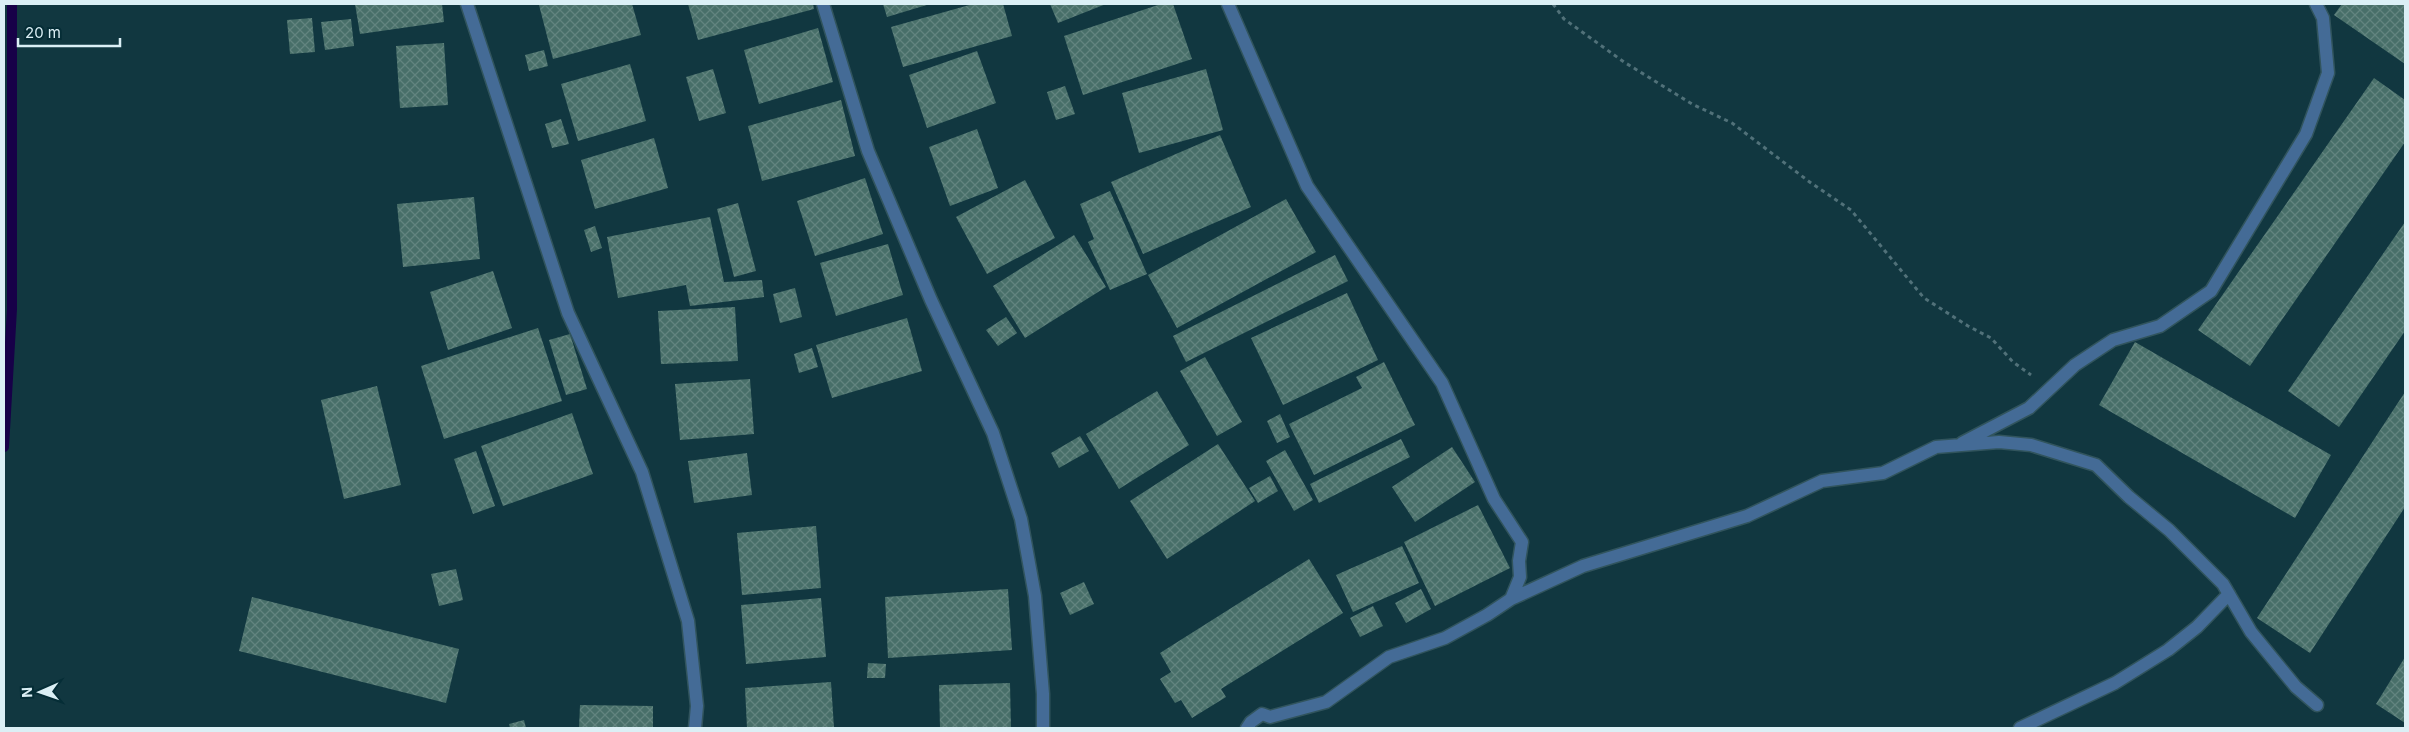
<svg xmlns="http://www.w3.org/2000/svg" width="2409" height="732" viewBox="0 0 2409 732" font-family="Inter,sans-serif">
	<style>
		.lines { fill: none; stroke-linecap: round; stroke-linejoin: round }
		.stream { stroke: #170048; stroke-width: 10 }
		.building { fill: url(#building-cross-hatch) }
		.street-casing { stroke: #31545d; stroke-width: 15 }
		.path { stroke: #517179; stroke-width: 3; stroke-dasharray: 4 4; stroke-linecap: butt }
		.street { stroke: #446b96; stroke-width: 12 }
	</style>
	<defs>
		<pattern id="building-cross-hatch" width="8" height="8" patternUnits="userSpaceOnUse" patternTransform="scale(1.25)"><rect width="8" height="8" fill="#486f69"/><path d="M0 0l8 8M0 8l8-8" fill="none" stroke="#62847f"/></pattern>
	</defs>
	<rect width="100%" height="100%" fill="#113740"/>
	<g class="lines">
		<path class="stream" d="M 4,447 L 12,309 L 12,4"/>
	</g>
	<path class="building" d="M 355,4 L 442,4 L 444,22 L 360,34 Z
		M 544,4 L 632,4 L 641,35 L 553,59 L 539,5 Z
		M 688,4 L 813,4 L 814,9 L 698,40 Z
		M 883,4 L 930,4 L 887,17 Z
		M 973,4 L 1003,4 L 1012,36 L 903,67 L 891,27 Z
		M 1050,4 L 1106,4 L 1058,23 Z
		M 1161,4 L 1173,4 L 1192,59 L 1083,95 L 1064,36 Z
		M 2342,4 L 2405,4 L 2405,64 L 2334,15 Z
		M 312,18 L 315,52 L 290,54 L 287,20 Z
		M 351,19 L 354,46 L 325,50 L 321,22 Z
		M 818,28 L 833,82 L 759,104 L 744,50 Z
		M 444,43 L 448,105 L 400,108 L 396,46 Z
		M 544,50 L 548,66 L 529,71 L 525,55 Z
		M 977,51 L 996,103 L 927,128 L 909,75 Z
		M 630,64 L 646,121 L 578,141 L 561,84 Z
		M 713,69 L 726,113 L 699,121 L 686,77 Z
		M 1206,69 L 1223,130 L 1139,153 L 1122,93 Z
		M 2374,78 L 2405,100 L 2405,142 L 2250,366 L 2198,330 Z
		M 1065,86 L 1075,114 L 1056,120 L 1047,92 Z
		M 841,100 L 855,156 L 762,181 L 748,126 Z
		M 561,119 L 569,144 L 552,148 L 545,124 Z
		M 977,129 L 998,188 L 950,206 L 929,147 Z
		M 1220,135 L 1251,207 L 1143,254 L 1111,182 Z
		M 654,138 L 668,188 L 595,209 L 581,160 Z
		M 865,178 L 883,234 L 815,256 L 797,201 Z
		M 1025,180 L 1055,238 L 987,274 L 956,217 Z
		M 1110,191 L 1147,274 L 1110,290 L 1088,242 L 1094,239 L 1080,204 Z
		M 474,197 L 480,259 L 403,267 L 397,204 Z
		M 1286,199 L 1316,252 L 1177,328 L 1148,275 Z
		M 738,203 L 756,271 L 734,277 L 717,209 Z
		M 710,217 L 724,282 L 762,280 L 764,297 L 690,306 L 686,285 L 618,298 L 607,237 Z
		M 2405,222 L 2405,331 L 2339,427 L 2288,391 Z
		M 595,226 L 602,248 L 591,252 L 584,230 Z
		M 1074,235 L 1106,287 L 1025,338 L 993,286 Z
		M 888,244 L 903,295 L 836,316 L 820,263 Z
		M 1335,255 L 1348,281 L 1186,362 L 1173,336 Z
		M 493,271 L 512,328 L 448,350 L 430,292 Z
		M 795,288 L 802,317 L 780,323 L 773,294 Z
		M 1347,293 L 1378,360 L 1283,405 L 1251,338 Z
		M 735,307 L 738,361 L 661,364 L 658,311 Z
		M 1006,317 L 1017,333 L 998,346 L 986,330 Z
		M 907,318 L 922,371 L 832,398 L 816,345 Z
		M 538,328 L 562,401 L 444,439 L 421,366 Z
		M 570,334 L 587,389 L 566,395 L 549,340 Z
		M 2135,342 L 2331,455 L 2295,518 L 2099,405 Z
		M 812,348 L 818,367 L 799,373 L 794,354 Z
		M 1205,357 L 1242,422 L 1217,436 L 1180,371 Z
		M 1384,362 L 1415,425 L 1314,475 L 1289,424 L 1362,388 L 1356,377 Z
		M 750,379 L 754,434 L 680,440 L 675,384 Z
		M 377,386 L 401,485 L 344,499 L 321,400 Z
		M 1157,391 L 1189,445 L 1119,489 L 1086,434 Z
		M 2405,392 L 2405,507 L 2310,653 L 2257,618 Z
		M 572,413 L 593,474 L 503,506 L 481,446 Z
		M 1280,414 L 1290,437 L 1277,443 L 1267,421 Z
		M 1080,436 L 1089,451 L 1059,468 L 1051,453 Z
		M 1401,439 L 1410,457 L 1319,503 L 1310,484 Z
		M 1218,444 L 1255,501 L 1167,559 L 1130,501 Z
		M 1452,447 L 1475,482 L 1415,522 L 1392,487 Z
		M 1285,450 L 1313,500 L 1294,511 L 1266,461 Z
		M 476,451 L 495,506 L 473,514 L 454,459 Z
		M 747,453 L 752,495 L 694,503 L 688,461 Z
		M 1270,476 L 1278,491 L 1258,503 L 1249,488 Z
		M 1478,505 L 1510,568 L 1435,606 L 1404,542 Z
		M 816,526 L 821,588 L 742,595 L 737,533 Z
		M 1402,546 L 1419,583 L 1353,612 L 1336,575 Z
		M 1309,559 L 1343,613 L 1221,689 L 1226,697 L 1192,718 L 1181,700 L 1175,703 L 1160,679 L 1171,672 L 1160,653 Z
		M 456,569 L 463,600 L 439,606 L 431,574 Z
		M 1084,582 L 1094,604 L 1070,615 L 1060,593 Z
		M 1008,589 L 1012,650 L 888,658 L 885,597 Z
		M 1421,589 L 1431,609 L 1406,623 L 1395,603 Z
		M 252,597 L 459,649 L 446,703 L 239,651 Z
		M 821,598 L 826,657 L 746,664 L 741,605 Z
		M 1373,606 L 1383,626 L 1360,637 L 1350,618 Z
		M 2405,657 L 2405,723 L 2376,704 Z
		M 868,663 L 886,664 L 885,678 L 867,678 Z
		M 831,682 L 834,728 L 747,728 L 745,688 Z
		M 1010,683 L 1011,728 L 940,728 L 939,685 Z
		M 580,705 L 653,706 L 653,728 L 579,728 Z
		M 524,720 L 526,728 L 510,728 L 509,724 Z"/>
	<g class="lines">
		<g class="street-casing">
			<path id="street" d="M 467,4 L 568,313 L 642,472 L 688,621 L 697,706 L 695,728
				M 823,4 L 868,151 L 931,300 L 993,433 L 1021,519 L 1035,596 L 1043,694 L 1043,728
				M 1228,4 L 1307,186 L 1442,383 L 1494,499 L 1522,542 L 1519,561 L 1520,577 L 1511,599 L 1487,615 L 1445,638 L 1389,657 L 1326,702 L 1270,717 L 1262,714 L 1251,722 L 1247,728
				M 1962,443 L 2029,408 L 2075,365 L 2113,340 L 2160,326 L 2211,291 L 2306,134 L 2328,73 L 2323,18 L 2316,4
				M 1511,599 L 1583,566 L 1747,516 L 1822,481 L 1883,473 L 1936,447 L 1999,442 L 2031,445 L 2096,465 L 2129,497 L 2169,530 L 2223,584 L 2251,632 L 2296,687 L 2317,705
				M 2020,728 L 2115,683 L 2168,650 L 2197,627 L 2229,594"/>
		</g>
		<path class="path" d="M 1553,4 L 1564,19 L 1624,62 L 1692,104 L 1732,123 L 1811,183 L 1851,210 L 1924,298 L 1968,326 L 1991,338 L 2013,362 L 2031,375"/>
		<use href="#street" class="street"/>
	</g>
	<rect width="2409" height="732" fill="none" stroke="#dbeff5" stroke-width="10"/>
	<g transform="translate(40 692) rotate(268)" stroke="#052d36" stroke-width="4" paint-order="stroke">
	<path d="M0-4L9 19L0 12L-9 19Z" fill="#dbeff5"/>
	<text y="-8" font-size="14" font-weight="bold" text-anchor="middle" fill="#dbeff5">N</text>
	</g>
	<path d="M18 38v8h102v-8" fill="none" stroke="#dbeff5" stroke-width="2.5"/>
	<text x="25" y="38" font-size="15" fill="#dbeff5" stroke="#052d36" stroke-width="4" paint-order="stroke">20 m</text>
</svg>
